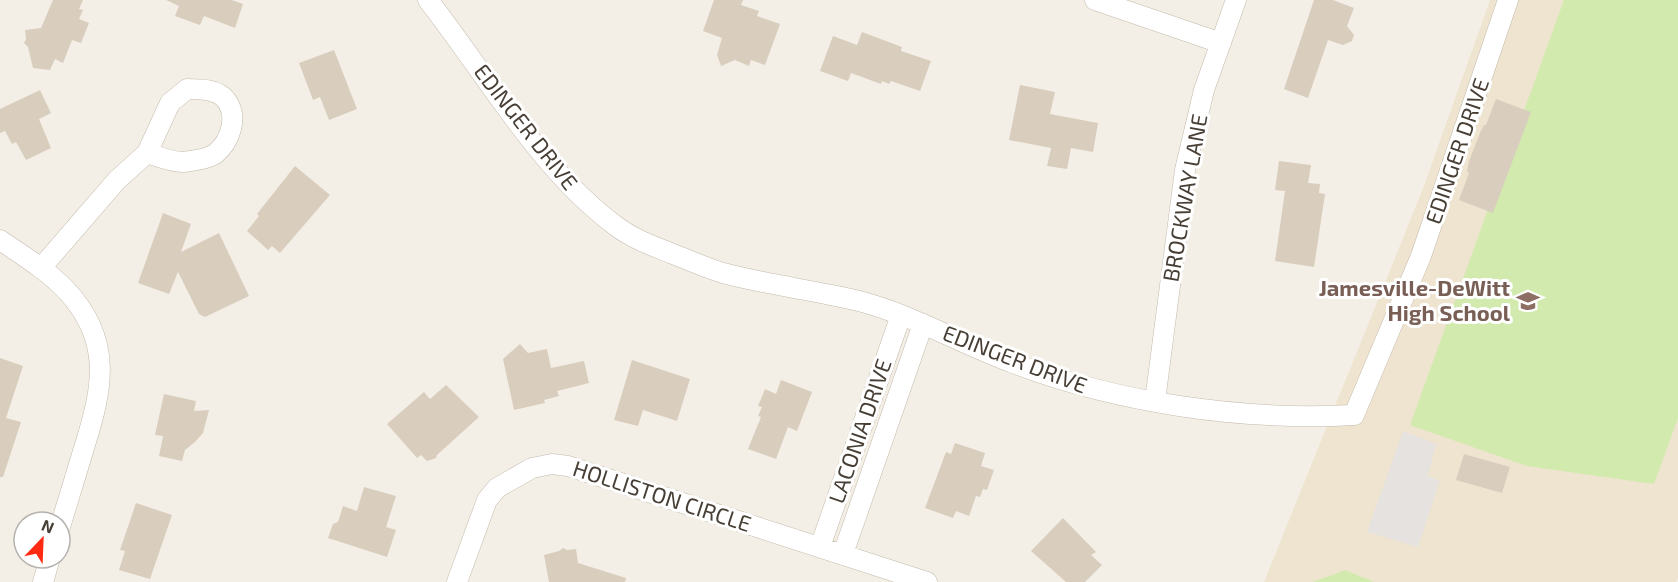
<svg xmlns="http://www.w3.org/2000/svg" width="1678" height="582" viewBox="0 0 1678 582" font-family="'Exo 2',sans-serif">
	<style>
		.education { fill: #eee4cf }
		.green { fill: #d2eaad }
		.parking { fill: #e5e2df }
		.building { fill: #d9cdbe }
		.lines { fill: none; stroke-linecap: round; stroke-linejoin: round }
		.street-casing { stroke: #c3b9ab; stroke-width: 21 }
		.street { stroke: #fff; stroke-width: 20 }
		.labels { text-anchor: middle; stroke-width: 6; stroke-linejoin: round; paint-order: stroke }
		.street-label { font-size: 22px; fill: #473f35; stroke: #fff }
		.education-label { font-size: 22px; font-weight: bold; fill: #785e54; stroke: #fff; text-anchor: end }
	</style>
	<rect width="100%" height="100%" fill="#f4efe6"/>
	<path class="education" d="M 1490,0 L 1678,0 L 1678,578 L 1676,582 L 1264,582 L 1424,186 Z"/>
	<path class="green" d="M 1564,0 L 1678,0 L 1678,418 L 1654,484 L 1527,466 L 1410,425 Z
		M 1345,570 L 1374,582 L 1313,582 Z"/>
	<path class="parking" d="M 1403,431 L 1436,444 L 1428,476 L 1440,481 L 1418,547 L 1367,532 Z"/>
	<path class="building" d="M 53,0 L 83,0 L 79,9 L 83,10 L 79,19 L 89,23 L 81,43 L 72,40 L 63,63 L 55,59 L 50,70 L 33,68 L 28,47 L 24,43 L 26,39 L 25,30 L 41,28 Z
		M 166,0 L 232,0 L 243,4 L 235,28 L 204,16 L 200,25 L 175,16 L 179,6 Z
		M 714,0 L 743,0 L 741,5 L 759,11 L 757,16 L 780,24 L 765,65 L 751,60 L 749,66 L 735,60 L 721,66 L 717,55 L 722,38 L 703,31 Z
		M 1314,0 L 1333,0 L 1354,8 L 1347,26 L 1354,35 L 1352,41 L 1343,45 L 1328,40 L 1308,98 L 1284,89 Z
		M 862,32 L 902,47 L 901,51 L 931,61 L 920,91 L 891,81 L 889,84 L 882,81 L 881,84 L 851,73 L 848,81 L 820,71 L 833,36 L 857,45 Z
		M 334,50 L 357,109 L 329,120 L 320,97 L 313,100 L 299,63 Z
		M 1020,85 L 1055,92 L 1050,114 L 1098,123 L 1093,152 L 1071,148 L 1067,169 L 1047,166 L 1051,148 L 1009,140 Z
		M 40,90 L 51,113 L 39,119 L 51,148 L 26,160 L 16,142 L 12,144 L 5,131 L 0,133 L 0,109 Z
		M 1496,99 L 1531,112 L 1493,213 L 1459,200 L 1469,173 L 1467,172 L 1469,161 L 1480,133 L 1484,125 L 1486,125 Z
		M 1279,161 L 1311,165 L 1308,183 L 1320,184 L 1319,193 L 1325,194 L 1314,267 L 1275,261 L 1285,191 L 1275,190 Z
		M 295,166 L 330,195 L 280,253 L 272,246 L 268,250 L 247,231 L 259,216 L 257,214 Z
		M 163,213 L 191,224 L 181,252 L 219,233 L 249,296 L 205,317 L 199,314 L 178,272 L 169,294 L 138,283 Z
		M 520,344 L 528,353 L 547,349 L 551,368 L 584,361 L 589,383 L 557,391 L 559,396 L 544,400 L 545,403 L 514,410 L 503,359 Z
		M 0,358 L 23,366 L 6,418 L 21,422 L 3,477 L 0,477 Z
		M 632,360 L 690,379 L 677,421 L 643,410 L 638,426 L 614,420 Z
		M 781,380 L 812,392 L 797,431 L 788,427 L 776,459 L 748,449 L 761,417 L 758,416 L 762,407 L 758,406 L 765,389 L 776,394 Z
		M 446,385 L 479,417 L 437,455 L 436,458 L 427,461 L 421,455 L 417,458 L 387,424 L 424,392 L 430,399 Z
		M 164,394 L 196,401 L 194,411 L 209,410 L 203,433 L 195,442 L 185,450 L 182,461 L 159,456 L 163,436 L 155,435 Z
		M 955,443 L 985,453 L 981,466 L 994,470 L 987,490 L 983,489 L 980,497 L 976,496 L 969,516 L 956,511 L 953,518 L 925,508 L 946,452 L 951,454 Z
		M 1464,454 L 1510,467 L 1502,493 L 1456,480 Z
		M 364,487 L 396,496 L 386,527 L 396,530 L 387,557 L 328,538 L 333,524 L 338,522 L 343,506 L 357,511 Z
		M 136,503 L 172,515 L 150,579 L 119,570 L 125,551 L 120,550 Z
		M 1063,518 L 1096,552 L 1091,555 L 1102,565 L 1085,582 L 1066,582 L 1031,551 Z
		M 563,548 L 567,550 L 576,549 L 578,563 L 626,578 L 625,582 L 549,582 L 544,555 L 559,551 Z"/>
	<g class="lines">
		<g class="street-casing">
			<path id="street" d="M 428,0 C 486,74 540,170 616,226 C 633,239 653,246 673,254 C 689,260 706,268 723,273 C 768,285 814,290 859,301 C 913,315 961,344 1013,363 C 1117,403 1243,421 1354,415 L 1421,256 L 1508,0
				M 1095,0 L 1221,43
				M 187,89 C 200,89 218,89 226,100 C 239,117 230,142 215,154 C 207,159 192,161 183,162 C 171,162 159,157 147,153 L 170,103 Z
				M 0,240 C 22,255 47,270 66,290 C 113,340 103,388 84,448 C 76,474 68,500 60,527
				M 41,268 L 117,180 L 147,153
				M 1155,401 L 1185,170 L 1204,90 L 1236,0
				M 820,547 L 901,315
				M 843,554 L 923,324
				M 43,582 L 50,558
				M 457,582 L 487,500 L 497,488 L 532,468 L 552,464 L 568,466 L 927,582"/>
		</g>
		<use href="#street" class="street"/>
	</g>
	<defs>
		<g id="school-bare" transform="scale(1.8)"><path d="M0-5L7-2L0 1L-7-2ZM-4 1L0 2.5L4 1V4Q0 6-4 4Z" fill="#8d6e63" stroke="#fff" stroke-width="2.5" paint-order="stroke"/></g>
	</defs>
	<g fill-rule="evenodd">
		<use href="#school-bare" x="1528" y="301"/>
	</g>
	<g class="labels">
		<g class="street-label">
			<text transform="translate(526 127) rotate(52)" y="8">EDINGER DRIVE</text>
			<text transform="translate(1457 151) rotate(-71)" y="8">EDINGER DRIVE</text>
			<text transform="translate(1185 198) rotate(-80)" y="8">BROCKWAY LANE</text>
			<text transform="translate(1015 359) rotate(21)" y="8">EDINGER DRIVE</text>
			<text transform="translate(860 431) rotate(-71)" y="8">LACONIA DRIVE</text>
			<text transform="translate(662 496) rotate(18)" y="8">HOLLISTON CIRCLE</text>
		</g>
		<g class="education-label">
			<text x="1510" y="296">Jamesville-DeWitt<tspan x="1510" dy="25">High School</tspan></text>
		</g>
	</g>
	<g transform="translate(42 540) rotate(23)"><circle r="28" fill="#ffffff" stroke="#b5b2ae" stroke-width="1.5"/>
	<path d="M0-4.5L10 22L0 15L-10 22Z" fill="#ff2a12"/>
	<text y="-9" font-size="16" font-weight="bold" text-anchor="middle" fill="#473f35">N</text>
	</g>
</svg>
